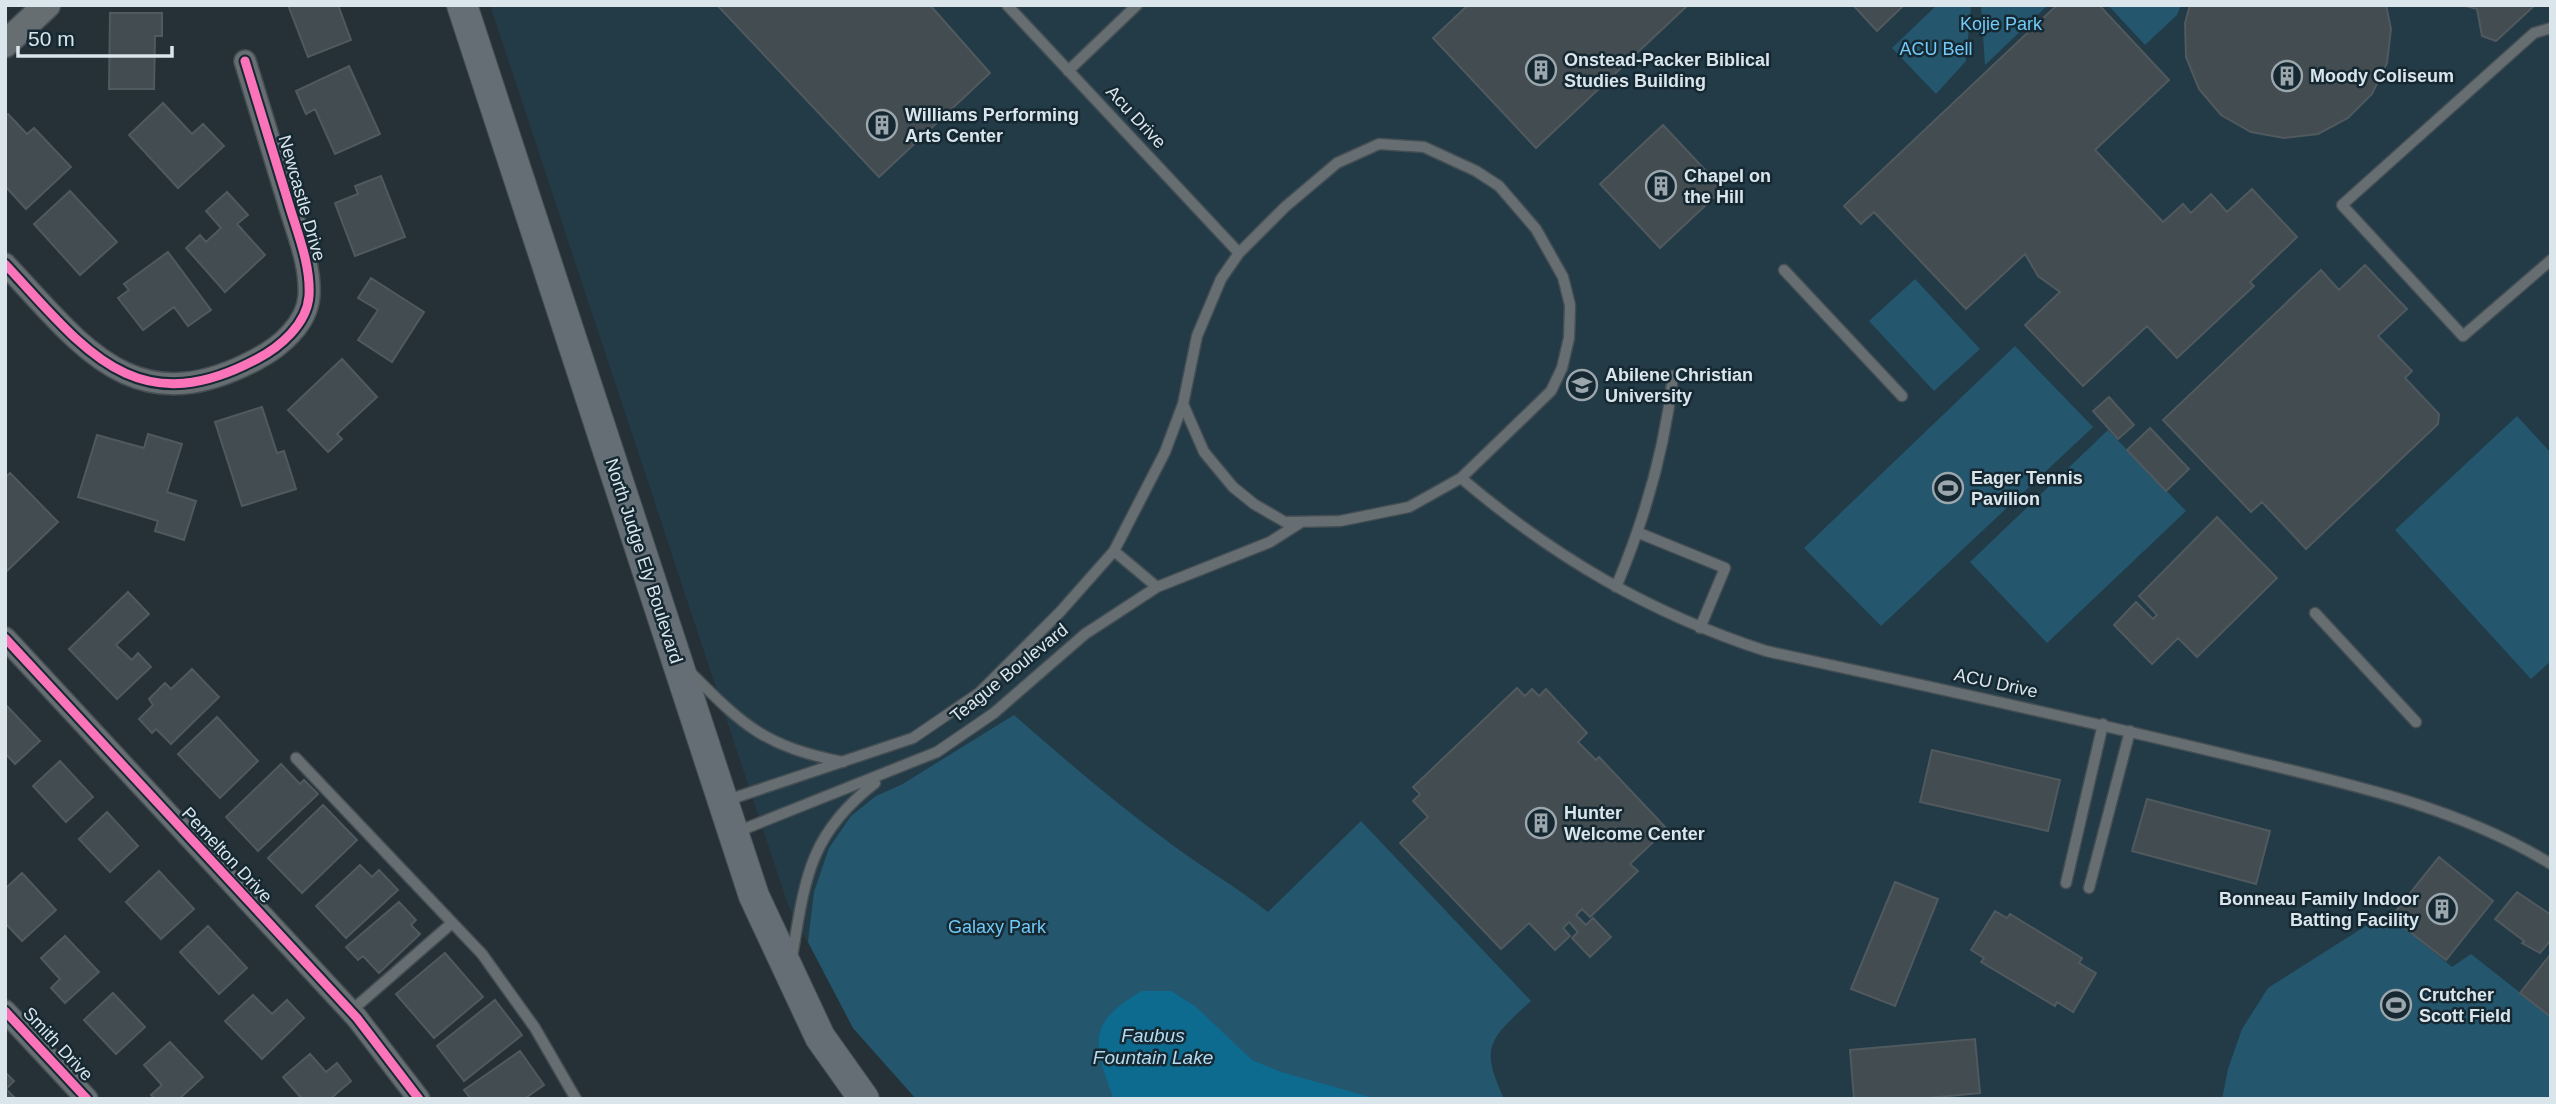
<svg xmlns="http://www.w3.org/2000/svg" width="2556" height="1104" viewBox="0 0 2556 1104" font-family="Arial,sans-serif">
	<style>
		.built { fill: #223b47 }
		.green { fill: #24576e }
		.water { fill: #0c6b8f }
		.building { fill: #434c51; stroke: #50595e; stroke-width: 2 }
		.lines { fill: none; stroke-linecap: round; stroke-linejoin: round }
		.service-casing { stroke: #444e53; stroke-width: 13 }
		.minor-casing { stroke: #444e53; stroke-width: 24 }
		.tertiary-casing { stroke: #444e53; stroke-width: 29 }
		.secondary-casing { stroke: #444e53; stroke-width: 32 }
		.service { stroke: #676e72; stroke-width: 10 }
		.minor { stroke: #676e72; stroke-width: 21 }
		.tertiary { stroke: #676e72; stroke-width: 26 }
		.secondary { stroke: #646e74; stroke-width: 30 }
		.cycleway-casing { stroke: #162933; stroke-width: 13 }
		.cycleway { stroke: #fb73b8; stroke-width: 9 }
		.labels { text-anchor: middle; stroke-width: 5; stroke-linejoin: round; paint-order: stroke }
		.park-label { font-size: 18px; fill: #71caf7; stroke: #162933 }
		.poi-label { font-size: 18px; font-weight: bold; fill: #dae5ec; stroke: #162933; text-anchor: start }
		.street-label { font-size: 18px; fill: #dae5ec; stroke: #162933 }
		.water-label { font-size: 19px; font-style: italic; fill: #b3dcf3; stroke: #162933 }
	</style>
	<rect width="100%" height="100%" fill="#263137"/>
	<path class="built" d="M 490,5 L 2551,5 L 2551,1099 L 916,1099 L 853,1028 L 788,905 Z"/>
	<path class="green" d="M 1937,5 L 1971,5 L 1966,61 L 1936,94 L 1892,48 Z
		M 1981,5 L 2048,5 L 1985,65 Z
		M 2108,5 L 2181,5 L 2177,15 L 2145,45 Z
		M 1915,279 L 1980,349 L 1934,391 L 1869,321 Z
		M 2015,346 L 2093,427 L 1881,626 L 1804,548 Z
		M 2517,416 L 2551,453 L 2551,661 L 2531,679 L 2395,530 Z
		M 2108,430 L 2186,511 L 2047,643 L 1970,562 Z
		M 1014,715 C 1065,760 1117,804 1171,844 C 1203,868 1237,887 1268,912 L 1361,821 L 1531,1001 C 1490,1039 1479,1045 1504,1099 L 916,1099 L 853,1028 L 808,942 L 814,892 L 829,848 L 851,816 L 876,796 L 901,785 Z
		M 2380,917 L 2391,917 L 2452,967 L 2471,954 L 2551,1017 L 2551,1099 L 2222,1099 L 2228,1069 L 2242,1029 L 2268,988 Z"/>
	<path class="water" d="M 1142,991 L 1171,991 L 1195,1006 L 1252,1060 L 1281,1072 L 1377,1099 L 1114,1099 C 1093,1044 1086,1023 1142,991 Z"/>
	<path class="building" d="M 288,5 L 338,5 L 351,40 L 308,57 Z
		M 717,5 L 930,5 L 990,73 L 879,177 Z
		M 1468,5 L 1688,5 L 1536,148 L 1433,38 Z
		M 1853,5 L 1904,5 L 1877,31 Z
		M 2057,5 L 2099,5 L 2169,80 L 2095,150 L 2163,222 L 2183,204 L 2191,213 L 2211,194 L 2227,212 L 2252,189 L 2297,237 L 2250,282 L 2254,286 L 2177,358 L 2147,326 L 2083,386 L 2025,325 L 2060,292 L 2038,276 L 2025,254 L 1966,309 L 1874,212 L 1861,224 L 1844,206 Z
		M 2190,5 L 2386,5 L 2391,29 L 2387,63 L 2372,94 L 2348,118 L 2318,134 L 2284,138 L 2251,132 L 2221,115 L 2199,89 L 2186,57 L 2185,23 Z
		M 2462,5 L 2535,5 L 2496,41 L 2482,36 L 2477,9 Z
		M 110,13 L 162,13 L 162,36 L 155,36 L 154,89 L 109,89 Z
		M 349,66 L 380,134 L 335,154 L 315,109 L 306,114 L 296,91 Z
		M 163,103 L 192,134 L 203,124 L 224,146 L 178,188 L 129,135 Z
		M 8,114 L 27,134 L 34,128 L 71,167 L 26,209 L 5,186 L 5,116 Z
		M 1663,125 L 1723,189 L 1660,248 L 1600,184 Z
		M 381,176 L 405,237 L 355,256 L 335,203 L 358,194 L 355,186 Z
		M 70,191 L 117,242 L 80,275 L 34,224 Z
		M 227,192 L 248,215 L 237,224 L 265,255 L 225,292 L 186,248 L 200,235 L 206,242 L 221,228 L 206,211 Z
		M 168,252 L 211,310 L 188,326 L 174,307 L 143,330 L 118,298 L 129,290 L 124,284 Z
		M 2365,265 L 2407,309 L 2378,336 L 2412,371 L 2405,378 L 2439,414 L 2438,424 L 2306,549 L 2262,502 L 2251,512 L 2163,420 L 2321,270 L 2339,290 Z
		M 371,278 L 424,312 L 392,362 L 358,340 L 378,310 L 358,298 Z
		M 342,359 L 377,397 L 337,434 L 342,439 L 328,452 L 288,410 Z
		M 2109,397 L 2134,425 L 2118,439 L 2093,411 Z
		M 262,407 L 277,453 L 284,451 L 296,489 L 242,506 L 215,422 Z
		M 2150,428 L 2189,469 L 2166,491 L 2127,450 Z
		M 148,434 L 182,444 L 167,492 L 196,501 L 184,540 L 155,531 L 158,521 L 78,497 L 97,435 L 144,448 Z
		M 10,473 L 58,522 L 5,573 L 5,478 Z
		M 2217,517 L 2277,578 L 2197,657 L 2178,638 L 2152,664 L 2114,625 L 2136,602 L 2153,619 L 2157,615 L 2139,596 Z
		M 128,592 L 149,614 L 116,645 L 132,660 L 138,653 L 151,667 L 117,699 L 69,649 Z
		M 192,669 L 219,697 L 171,744 L 156,729 L 152,733 L 139,719 L 153,705 L 149,699 L 165,683 L 171,689 Z
		M 1517,688 L 1525,696 L 1532,689 L 1539,696 L 1546,689 L 1587,733 L 1578,742 L 1596,760 L 1599,757 L 1667,829 L 1630,864 L 1638,871 L 1590,917 L 1582,909 L 1576,915 L 1586,925 L 1593,918 L 1611,937 L 1590,957 L 1572,938 L 1578,932 L 1569,922 L 1563,928 L 1570,936 L 1555,950 L 1529,923 L 1501,949 L 1400,843 L 1428,817 L 1413,801 L 1420,794 L 1413,787 Z
		M 5,704 L 40,741 L 15,764 L 5,753 Z
		M 217,717 L 258,761 L 220,798 L 178,754 Z
		M 1932,750 L 2060,780 L 2048,831 L 1920,802 Z
		M 60,761 L 93,797 L 66,822 L 33,786 Z
		M 281,764 L 300,784 L 304,780 L 318,794 L 258,851 L 226,817 Z
		M 2147,799 L 2270,831 L 2256,884 L 2132,851 Z
		M 323,805 L 357,840 L 302,893 L 268,858 Z
		M 107,812 L 138,846 L 110,872 L 79,839 Z
		M 2439,857 L 2493,901 L 2446,960 L 2391,917 Z
		M 360,865 L 372,877 L 379,870 L 398,890 L 346,938 L 316,906 Z
		M 159,871 L 194,909 L 161,939 L 126,902 Z
		M 22,873 L 56,910 L 22,941 L 5,923 L 5,889 Z
		M 1895,882 L 1938,899 L 1895,1006 L 1851,989 Z
		M 2517,892 L 2551,915 L 2551,940 L 2540,953 L 2522,943 L 2524,941 L 2495,919 Z
		M 399,902 L 416,920 L 411,925 L 420,934 L 379,973 L 363,956 L 358,960 L 346,947 Z
		M 1995,911 L 2007,918 L 2010,914 L 2082,958 L 2079,963 L 2096,973 L 2073,1012 L 2057,1002 L 2055,1006 L 1981,962 L 1984,958 L 1971,950 Z
		M 208,926 L 247,968 L 219,994 L 180,952 Z
		M 65,936 L 99,972 L 65,1003 L 51,988 L 60,979 L 41,958 Z
		M 445,953 L 483,997 L 434,1038 L 396,994 Z
		M 2550,955 L 2551,955 L 2551,1017 L 2520,993 Z
		M 113,993 L 145,1027 L 116,1054 L 84,1020 Z
		M 253,995 L 272,1014 L 287,1000 L 304,1018 L 262,1059 L 225,1021 Z
		M 495,1000 L 522,1035 L 464,1081 L 437,1046 Z
		M 1975,1039 L 1980,1093 L 1917,1099 L 1854,1099 L 1850,1050 Z
		M 170,1042 L 203,1077 L 179,1099 L 155,1099 L 151,1095 L 162,1085 L 144,1065 Z
		M 520,1051 L 544,1085 L 524,1099 L 471,1099 L 464,1090 Z
		M 310,1054 L 326,1072 L 337,1063 L 351,1081 L 330,1099 L 302,1099 L 283,1077 Z
		M 5,1072 L 14,1081 L 6,1089 L 16,1099 L 5,1099 Z"/>
	<g class="lines">
		<g class="service-casing">
			<path id="service" d="M 1007,5 L 1239,253
				M 2551,28 L 2534,33 L 2342,205 L 2463,336 L 2551,260
				M 1068,71 L 1137,5
				M 1784,270 L 1902,396
				M 1461,478 C 1554,557 1649,613 1766,651 C 1923,685 2080,719 2236,757 C 2343,783 2455,805 2551,864
				M 1639,533 L 1725,568 L 1700,628
				M 1114,551 L 1157,587
				M 1616,587 C 1644,521 1665,448 1673,376
				M 2315,613 L 2416,722
				M 689,671 C 745,727 764,746 843,762
				M 296,758 L 482,954 L 535,1028 L 576,1099
				M 725,801 L 913,738 L 979,693 L 1060,612 L 1114,551 L 1165,452 L 1183,404 L 1197,336 L 1221,279 L 1239,253 L 1285,207 L 1337,163 L 1379,144 L 1424,147 L 1476,171 L 1499,186 L 1536,229 L 1563,277 L 1570,305 L 1569,338 L 1562,368 L 1551,391 L 1461,478 L 1409,507 L 1340,521 L 1285,522 L 1254,504 L 1233,487 L 1204,452 L 1183,404
				M 734,833 L 937,752 L 994,713 L 1085,634 L 1157,587 L 1270,542 L 1300,523
				M 2066,883 L 2103,724
				M 2089,888 L 2130,731
				M 792,957 C 805,879 809,834 875,783
				M 351,1011 L 452,923"/>
		</g>
		<g class="minor-casing">
			<path id="minor" d="M 5,264 C 83,347 134,425 257,359 C 280,347 307,324 309,296 C 311,263 296,230 287,198 C 273,153 259,107 245,61
				M 5,638 L 357,1018 L 419,1099
				M 5,1011 L 87,1099"/>
		</g>
		<g class="tertiary-casing">
			<path id="tertiary" d="M 5,44 L 47,5"/>
		</g>
		<g class="secondary-casing">
			<path id="secondary" d="M 462,5 L 754,896 L 820,1037 L 864,1099"/>
		</g>
		<use href="#service" class="service"/>
		<use href="#minor" class="minor"/>
		<use href="#tertiary" class="tertiary"/>
		<use href="#secondary" class="secondary"/>
		<g class="cycleway-casing">
			<path id="cycleway" d="M 5,264 C 83,347 134,425 257,359 C 280,347 307,324 309,296 C 311,263 296,230 287,198 C 273,153 259,107 245,61
				M 5,638 L 357,1018 L 419,1099
				M 5,1011 L 87,1099"/>
		</g>
		<use href="#cycleway" class="cycleway"/>
	</g>
	<defs>
		<g id="building-ring" transform="scale(1.575)"><circle r="9.5" fill="#162933" stroke="#9ba6ad" stroke-width="1.5"/><path d="M-4-6H4V6H1V3H-1V6H-4ZM-2.5-4.3h1.7v1.8h-1.7ZM.8-4.3h1.7v1.8H.8ZM-2.5-1h1.7V.8h-1.7ZM.8-1h1.7V.8H.8Z" fill="#9ba6ad"/></g>
		<g id="university-ring" transform="scale(1.575)"><circle r="9.5" fill="#162933" stroke="#9ba6ad" stroke-width="1.5"/><path d="M0-5L7-2L0 1L-7-2ZM-4 1L0 2.5L4 1V4Q0 6-4 4Z" fill="#9ba6ad"/></g>
		<g id="stadium-ring" transform="scale(1.575)"><circle r="9.5" fill="#162933" stroke="#9ba6ad" stroke-width="1.5"/><path d="M0-5a6.5 5 0 1 0 0 10a6.5 5 0 1 0 0-10ZM-3.5-1.8h7v3.6h-7Z" fill="#9ba6ad"/></g>
	</defs>
	<g fill-rule="evenodd">
		<use href="#building-ring" x="1541" y="70"/>
		<use href="#building-ring" x="2287" y="76"/>
		<use href="#building-ring" x="882" y="125"/>
		<use href="#building-ring" x="1661" y="186"/>
		<use href="#university-ring" x="1582" y="385"/>
		<use href="#stadium-ring" x="1948" y="488"/>
		<use href="#building-ring" x="1541" y="823"/>
		<use href="#building-ring" x="2442" y="909"/>
		<use href="#stadium-ring" x="2396" y="1005"/>
	</g>
	<g class="labels">
		<g class="park-label">
			<text x="2001" y="30">Kojie Park</text>
			<text x="1936" y="55">ACU Bell</text>
			<text x="997" y="933">Galaxy Park</text>
		</g>
		<g class="poi-label">
			<text x="1564" y="66">Onstead-Packer Biblical<tspan x="1564" dy="21">Studies Building</tspan></text>
			<text x="2310" y="82">Moody Coliseum</text>
			<text x="905" y="121">Williams Performing<tspan x="905" dy="21">Arts Center</tspan></text>
			<text x="1684" y="182">Chapel on<tspan x="1684" dy="21">the Hill</tspan></text>
			<text x="1605" y="381">Abilene Christian<tspan x="1605" dy="21">University</tspan></text>
			<text x="1971" y="484">Eager Tennis<tspan x="1971" dy="21">Pavilion</tspan></text>
			<text x="1564" y="819">Hunter<tspan x="1564" dy="21">Welcome Center</tspan></text>
			<text x="2419" y="905" text-anchor="end">Bonneau Family Indoor<tspan x="2419" dy="21">Batting Facility</tspan></text>
			<text x="2419" y="1001">Crutcher<tspan x="2419" dy="21">Scott Field</tspan></text>
		</g>
		<g class="street-label">
			<text transform="translate(1136 117) rotate(47)" y="6">Acu Drive</text>
			<text transform="translate(302 198) rotate(74)" y="6">Newcastle Drive</text>
			<text transform="translate(644 561) rotate(72)" y="6">North Judge Ely Boulevard</text>
			<text transform="translate(1009 673) rotate(-39)" y="6">Teague Boulevard</text>
			<text transform="translate(1996 683) rotate(12)" y="6">ACU Drive</text>
			<text transform="translate(227 855) rotate(47)" y="6">Pemelton Drive</text>
			<text transform="translate(58 1044) rotate(47)" y="6">Smith Drive</text>
		</g>
		<g class="water-label">
			<text x="1153" y="1042">Faubus<tspan x="1153" dy="22">Fountain Lake</tspan></text>
		</g>
	</g>
	<rect width="2556" height="1104" fill="none" stroke="#dae5ec" stroke-width="14"/>
	<path d="M18 46v10h154v-10" fill="none" stroke="#dae5ec" stroke-width="3.5"/>
	<text x="28" y="46" font-size="21" fill="#dae5ec" stroke="#162933" stroke-width="5" paint-order="stroke">50 m</text>
</svg>
